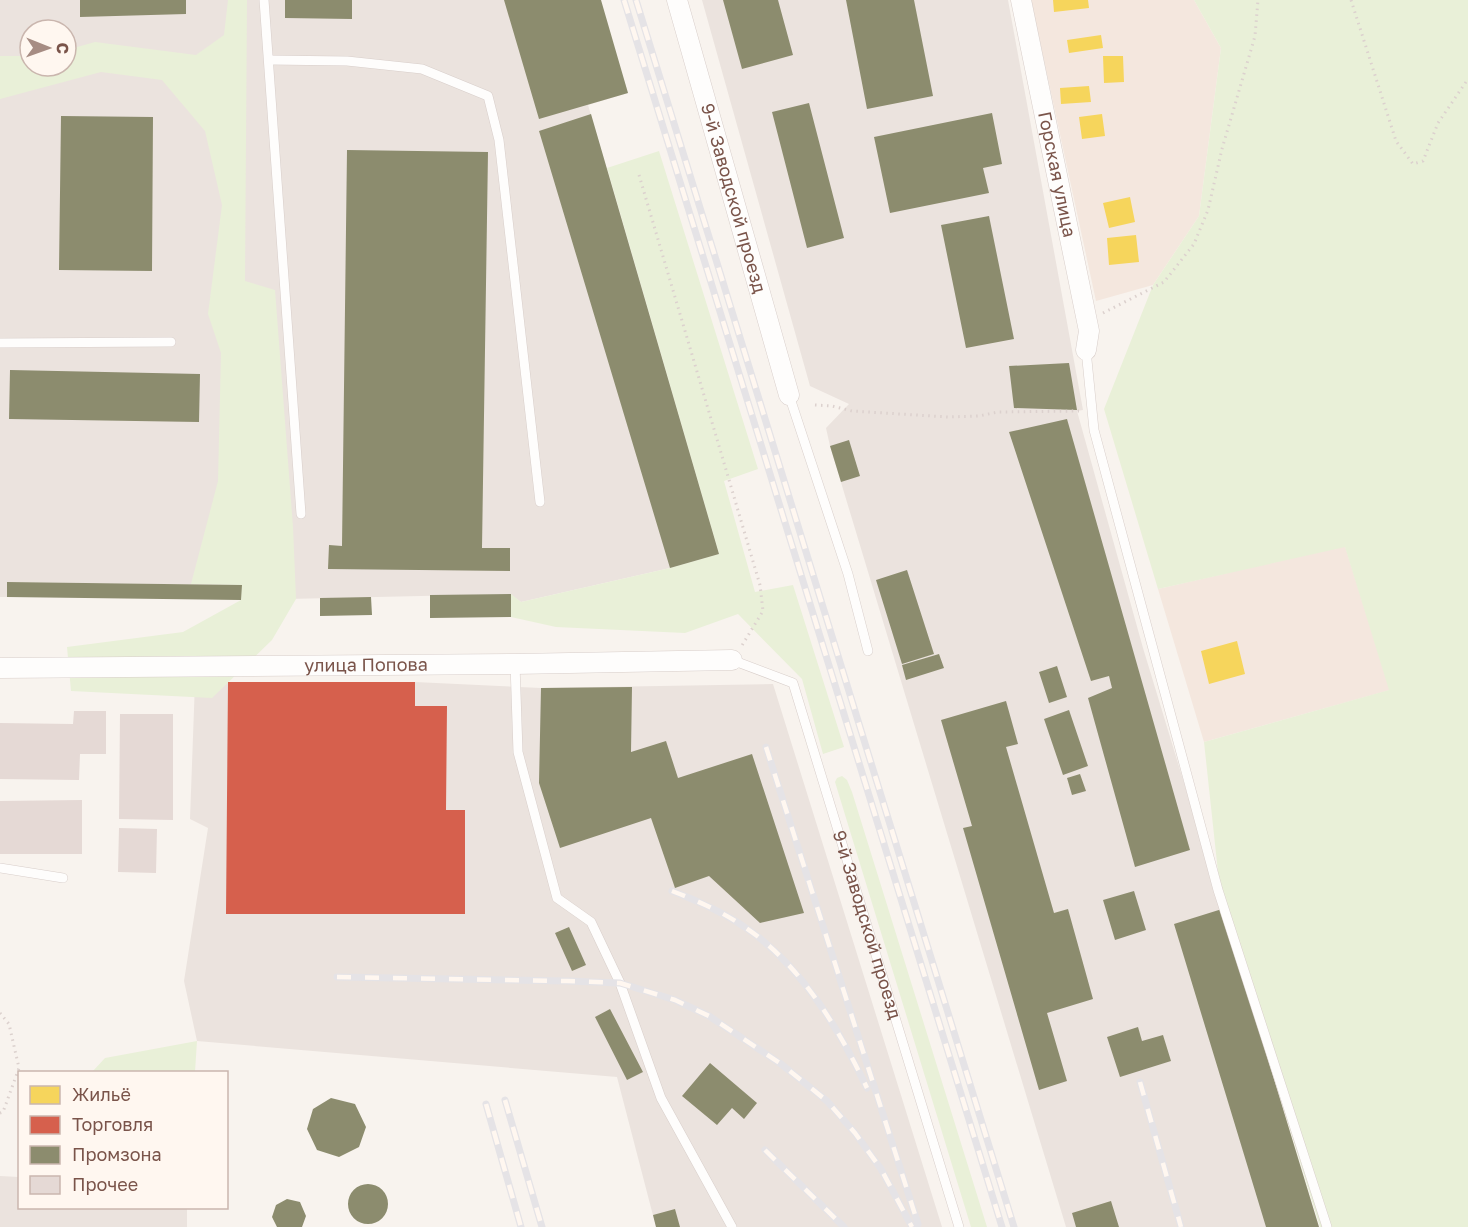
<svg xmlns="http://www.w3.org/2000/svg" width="1468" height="1227" viewBox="0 0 1468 1227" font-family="'Golos Text',sans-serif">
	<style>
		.residential { fill: #f4e7de }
		.industrial { fill: #ebe3de; fill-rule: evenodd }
		.green { fill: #e9f0d8 }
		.homes { fill: #f6d55c }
		.shops { fill: #d6604d }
		.industry { fill: #8c8c6e }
		.building { fill: #e5d9d5 }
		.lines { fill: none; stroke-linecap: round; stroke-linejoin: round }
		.lane-casing { stroke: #d8ceca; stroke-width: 10 }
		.street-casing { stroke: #d8ceca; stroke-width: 21 }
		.path { stroke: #dcd1ce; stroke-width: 3; stroke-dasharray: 1.5 4.5; stroke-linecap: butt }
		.lane { stroke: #fefdfc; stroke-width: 9 }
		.street { stroke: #fefdfc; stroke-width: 20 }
		.rail-casing { stroke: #e5e3e6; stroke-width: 7 }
		.rail { stroke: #fff7f0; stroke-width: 4.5; stroke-dasharray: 14; stroke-linecap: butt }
		.labels { text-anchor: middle; stroke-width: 6; stroke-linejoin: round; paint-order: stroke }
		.street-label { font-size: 18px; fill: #7a544a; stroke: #fff7f0 }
	</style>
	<rect width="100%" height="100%" fill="#f8f3ee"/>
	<path class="residential" d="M 1031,0 L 1194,0 L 1221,48 L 1199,216 L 1153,285 L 1096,301 Z
		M 1345,546 L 1390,690 L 1204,742 L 1158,589 Z"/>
	<path class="industrial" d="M 0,0 L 599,0 L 628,93 L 588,105 L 719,554 L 670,568 L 521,602 L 510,594 L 241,600 L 241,585 L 7,582 L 7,597 L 0,597 ZM 30,30 L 66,30 L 66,66 L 30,66 Z
		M 702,0 L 1008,0 L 1083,410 L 1077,411 L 1143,648 L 1319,1227 L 1066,1227 L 830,446 L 826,428 L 849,404 L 810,386 Z
		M 195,682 L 415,682 L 541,688 L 773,684 L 942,1227 L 656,1227 L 617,1077 L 197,1041 L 184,981 L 208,828 L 190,819 Z
		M 0,1176 L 19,1177 L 20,1208 L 187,1208 L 187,1227 L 0,1227 Z"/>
	<path class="green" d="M 228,0 L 247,0 L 245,281 L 275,290 L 293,527 L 296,599 L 272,640 L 212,698 L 71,691 L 67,647 L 183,632 L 241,600 L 241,585 L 191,584 L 218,481 L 221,353 L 208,314 L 222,205 L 205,131 L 162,80 L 101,72 L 0,99 L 0,56 L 30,56 L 30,66 L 66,66 L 66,50 L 95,42 L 196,55 L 224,35 Z
		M 1194,0 L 1468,0 L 1468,1227 L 1320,1227 L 1222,909 L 1204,742 L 1389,690 L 1345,547 L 1158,589 L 1104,409 L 1153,285 L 1199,216 L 1221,48 Z
		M 659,151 L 758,469 L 724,481 L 755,592 L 793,585 L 844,747 L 823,754 L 802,679 L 738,614 L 685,633 L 556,627 L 511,617 L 511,594 L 521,602 L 670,568 L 719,554 L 607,168 Z
		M 842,776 L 847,780 L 852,792 L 987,1227 L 971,1227 L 835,782 L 837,778 Z
		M 197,1041 L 195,1072 L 92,1072 L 105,1058 Z"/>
	<path class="homes" d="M 1053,0 L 1088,0 L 1089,8 L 1054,12 Z
		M 1101,35 L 1103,48 L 1069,53 L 1067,40 Z
		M 1103,56 L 1123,56 L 1124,82 L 1104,83 Z
		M 1089,86 L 1091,102 L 1061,104 L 1060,88 Z
		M 1102,114 L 1105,136 L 1082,139 L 1079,117 Z
		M 1130,197 L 1135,222 L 1109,228 L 1103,203 Z
		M 1136,235 L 1139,262 L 1109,265 L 1107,238 Z
		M 1237,641 L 1245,674 L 1209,684 L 1201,651 Z"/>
	<path class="shops" d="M 228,682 L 415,682 L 415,706 L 447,706 L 446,810 L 465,810 L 465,914 L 226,914 Z"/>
	<path class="industry" d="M 80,0 L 186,0 L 186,14 L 80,17 Z
		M 285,0 L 352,0 L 352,19 L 285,18 Z
		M 504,0 L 601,0 L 628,93 L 539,119 Z
		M 723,0 L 778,0 L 793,55 L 742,69 Z
		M 846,0 L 914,0 L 933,96 L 867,109 Z
		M 809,103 L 844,238 L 807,248 L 772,112 Z
		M 992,113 L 1002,164 L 983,168 L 989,193 L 890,213 L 874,137 Z
		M 591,114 L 719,554 L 670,568 L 539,131 Z
		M 61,116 L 153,117 L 152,271 L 59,270 Z
		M 347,150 L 488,152 L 482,548 L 510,548 L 510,571 L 328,569 L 329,545 L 342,546 Z
		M 989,216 L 1014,339 L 966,348 L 941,225 Z
		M 1069,363 L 1077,410 L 1014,408 L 1009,366 Z
		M 10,370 L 200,374 L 199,422 L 9,419 Z
		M 1067,419 L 1190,850 L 1135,867 L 1088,698 L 1112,688 L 1109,676 L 1091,681 L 1009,432 Z
		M 849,440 L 860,476 L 841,482 L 830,446 Z
		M 907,570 L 934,654 L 902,664 L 876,580 Z
		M 7,582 L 242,585 L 241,600 L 7,597 Z
		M 511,594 L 511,617 L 430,618 L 430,595 Z
		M 371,597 L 372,615 L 320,616 L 320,598 Z
		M 939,654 L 944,668 L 906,680 L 902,665 Z
		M 1057,666 L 1067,697 L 1049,703 L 1039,672 Z
		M 632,687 L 631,752 L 666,741 L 678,778 L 752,754 L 804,913 L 760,923 L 709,876 L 675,888 L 651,818 L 560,848 L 539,783 L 541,688 Z
		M 1006,701 L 1018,744 L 1006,747 L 1054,913 L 1068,909 L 1093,999 L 1047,1013 L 1067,1081 L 1039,1090 L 963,828 L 972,826 L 941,720 Z
		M 1069,710 L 1088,766 L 1063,775 L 1044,719 Z
		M 1080,774 L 1086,791 L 1072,795 L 1067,778 Z
		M 1134,891 L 1146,930 L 1115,940 L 1103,900 Z
		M 1222,909 L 1319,1227 L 1266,1227 L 1174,924 Z
		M 569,927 L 586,965 L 572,971 L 555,933 Z
		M 610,1009 L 643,1072 L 627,1080 L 595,1017 Z
		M 1138,1027 L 1142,1041 L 1163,1035 L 1171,1061 L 1120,1077 L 1107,1037 Z
		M 710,1063 L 757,1103 L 744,1119 L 732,1108 L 717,1125 L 682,1096 Z
		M 331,1098 L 355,1104 L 366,1127 L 359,1147 L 339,1157 L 317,1150 L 307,1129 L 313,1109 Z
		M348 1204a20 20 0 1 1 40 0a20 20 0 1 1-40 0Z
		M 287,1199 L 300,1202 L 306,1216 L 302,1227 L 277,1227 L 272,1217 L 276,1205 Z
		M 1111,1201 L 1119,1227 L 1076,1227 L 1072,1213 Z
		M 675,1209 L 680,1227 L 656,1227 L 653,1215 Z"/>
	<path class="building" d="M 74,711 L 106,711 L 106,754 L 80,754 L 79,780 L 0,779 L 0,723 L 73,724 Z
		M 120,714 L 173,714 L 173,820 L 119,819 Z
		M 82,800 L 82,854 L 0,854 L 0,801 Z
		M 119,828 L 157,829 L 156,873 L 118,872 Z"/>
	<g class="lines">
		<g class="lane-casing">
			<g id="lane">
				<path d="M 264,0 L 301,514"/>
				<path d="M 269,60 L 347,61 L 422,69 L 488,96 L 499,140 L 540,502"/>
				<path d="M 0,343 L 171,342"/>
				<path d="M 1086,350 L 1094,430 L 1218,890 L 1327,1227"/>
				<path d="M 789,395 L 848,574 L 868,651"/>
				<path id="s1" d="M 732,660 L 793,683 L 959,1227"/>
				<path d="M 515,664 L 518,752 L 557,898 L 591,922 L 620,983 L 661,1098 L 732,1227"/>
				<path d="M 0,868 L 63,878"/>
			</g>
		</g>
		<g class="street-casing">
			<g id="street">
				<path id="s2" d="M 677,0 L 789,395"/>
				<path id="s3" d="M 1021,0 L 1089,331 L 1086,350"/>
				<path id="s4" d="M 0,668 L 515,664 L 732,660"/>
			</g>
		</g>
		<path class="path" d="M 1351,0 L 1396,141 L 1413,164 L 1423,161 L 1438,123 L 1468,79
			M 639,175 L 760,585 L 763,611 L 741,647
			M 1103,313 L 1164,282 L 1194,244 L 1208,210 L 1222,149 L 1255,36 L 1258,0
			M 815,405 L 832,406 L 852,411 L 948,417 L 979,416 L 998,412 L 1079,411
			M 0,1013 L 9,1024 L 19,1068 L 3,1112 L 0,1113"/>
		<use href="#lane" class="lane"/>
		<use href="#street" class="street"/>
		<g class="rail-casing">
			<path id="rail" d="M 624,0 L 1002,1227
				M 636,0 L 1014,1227
				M 766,747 L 918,1224
				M 672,891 C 698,901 723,912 746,928 C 801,965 839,1029 867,1088
				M 337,977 L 567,981 L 620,983 L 675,1000 L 709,1016 L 781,1064 L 827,1101 L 855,1133 L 881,1169 L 912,1227
				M 1140,1082 L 1181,1227
				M 505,1100 L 542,1227
				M 486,1104 L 521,1227
				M 765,1150 L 844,1227"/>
		</g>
		<use href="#rail" class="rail"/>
	</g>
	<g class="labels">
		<g class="street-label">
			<text dy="6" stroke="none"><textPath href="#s3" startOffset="178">Горская улица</textPath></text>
			<text dy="6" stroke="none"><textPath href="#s2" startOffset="206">9-й Заводской проезд</textPath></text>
			<text dy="6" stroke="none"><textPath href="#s4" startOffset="366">улица Попова</textPath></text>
			<text dy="6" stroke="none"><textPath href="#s1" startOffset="318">9-й Заводской проезд</textPath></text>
		</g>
	</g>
	<rect x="18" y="1071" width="210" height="138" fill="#fff7f0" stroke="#cab6ae" stroke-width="1.5"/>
	<rect x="30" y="1086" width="30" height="18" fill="#f6d55c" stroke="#cab6ae" stroke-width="1.5"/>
	<text x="72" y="1101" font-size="18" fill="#7a544a">Жильё</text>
	<rect x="30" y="1116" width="30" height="18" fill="#d6604d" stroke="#cab6ae" stroke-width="1.5"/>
	<text x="72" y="1131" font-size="18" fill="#7a544a">Торговля</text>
	<rect x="30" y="1146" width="30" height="18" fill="#8c8c6e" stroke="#cab6ae" stroke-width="1.5"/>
	<text x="72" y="1161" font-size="18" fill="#7a544a">Промзона</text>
	<rect x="30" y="1176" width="30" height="18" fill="#e5d9d5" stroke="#cab6ae" stroke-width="1.5"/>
	<text x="72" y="1191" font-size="18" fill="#7a544a">Прочее</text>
	<g transform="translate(48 48) rotate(91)"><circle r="28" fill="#fff7f0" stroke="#cab6ae" stroke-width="1.5"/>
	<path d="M0-4.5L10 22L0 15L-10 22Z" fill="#a68c83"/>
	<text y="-9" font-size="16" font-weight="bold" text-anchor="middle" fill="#7a544a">С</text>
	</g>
</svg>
